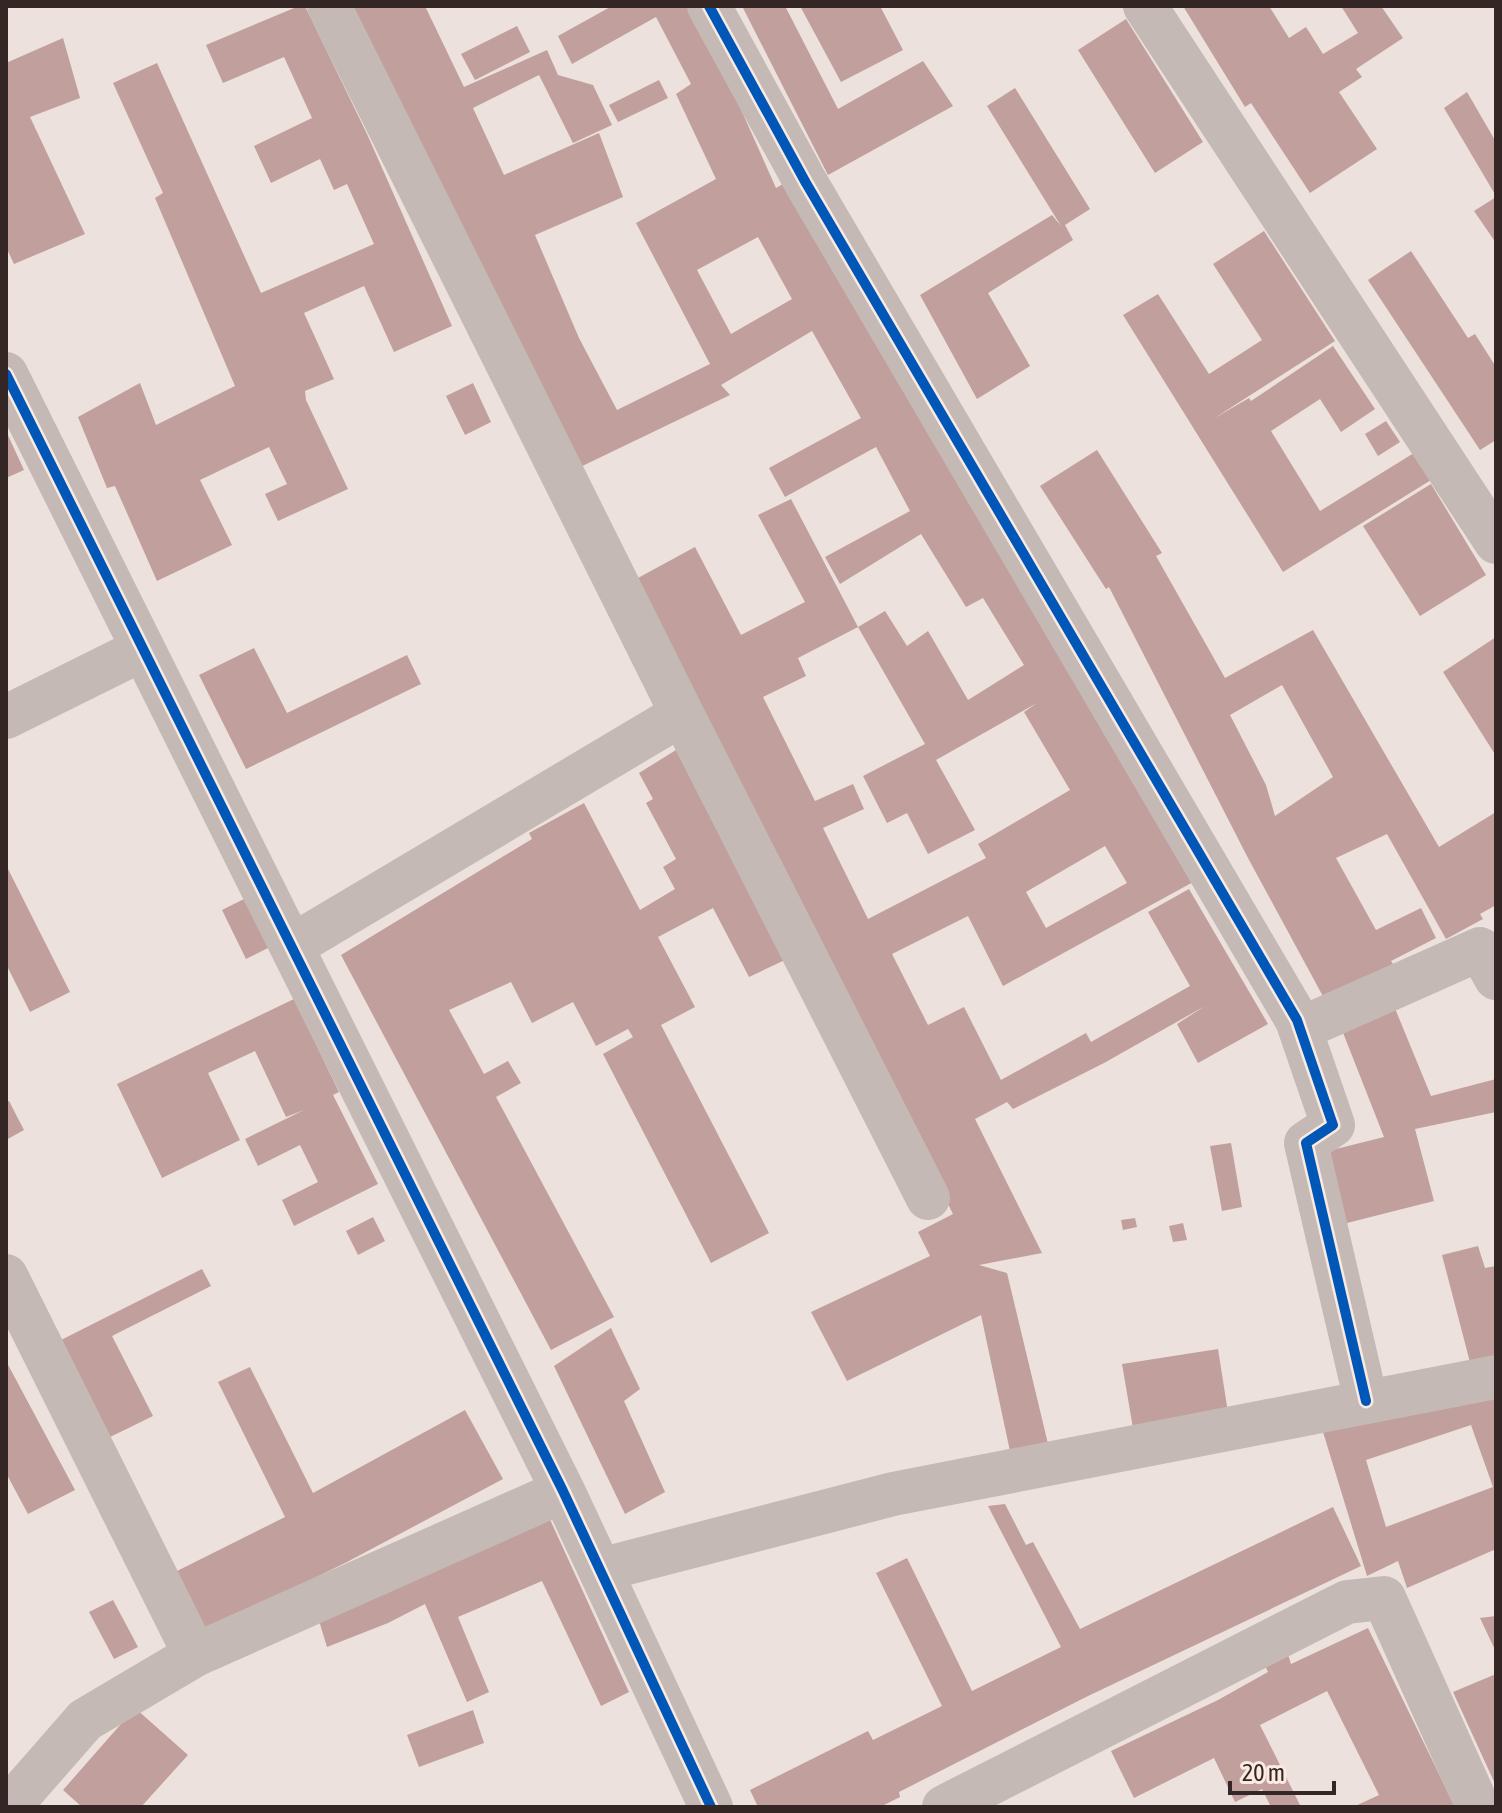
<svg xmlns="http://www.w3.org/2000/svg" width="1502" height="1813" viewBox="0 0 1502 1813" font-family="'Asap Condensed',sans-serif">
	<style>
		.building { fill: #c19f9c; fill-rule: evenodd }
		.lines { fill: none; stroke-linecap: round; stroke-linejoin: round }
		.minor { stroke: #c4b9b5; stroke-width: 44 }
		.cycleway-casing { stroke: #faeae1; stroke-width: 15 }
		.cycleway { stroke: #0057b8; stroke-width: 10 }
	</style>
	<rect width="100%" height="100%" fill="#ece1dc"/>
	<path class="building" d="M 299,6 L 305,6 L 367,134 L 452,326 L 394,352 L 364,286 L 304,313 L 334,379 L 305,391 L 306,400 L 348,489 L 278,521 L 265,494 L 287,484 L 269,447 L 200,480 L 232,545 L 157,581 L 115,486 L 107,488 L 78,417 L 140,383 L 156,425 L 235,386 L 155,198 L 163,193 L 113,83 L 157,63 L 261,293 L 374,244 L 347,184 L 334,190 L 320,159 L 271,183 L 254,146 L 312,118 L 284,57 L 223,83 L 206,45 Z
		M 347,6 L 425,6 L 464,87 L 547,50 L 558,75 L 593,85 L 612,125 L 573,143 L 539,75 L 473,108 L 504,175 L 599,133 L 623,197 L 535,235 L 579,338 L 617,410 L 710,364 L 636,223 L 716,179 L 676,94 L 691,84 L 656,17 L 572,64 L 558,36 L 612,6 L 690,6 L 722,67 L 776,188 L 795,177 L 1195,881 L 1003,986 L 968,916 L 892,954 L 928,1025 L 964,1007 L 1001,1080 L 1086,1033 L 1091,1042 L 1190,986 L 1148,912 L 1189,889 L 1268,1024 L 1198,1063 L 1177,1024 L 1205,1006 L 1104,1063 L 1013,1109 L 1007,1102 L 975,1119 L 1042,1253 L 979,1265 L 1007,1273 L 1049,1448 L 1011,1456 L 981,1315 L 847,1381 L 811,1312 L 930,1256 L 918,1232 L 953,1214 L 636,579 L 695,547 L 741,635 L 805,602 L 758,515 L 791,499 L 858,627 L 798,658 L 806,676 L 763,697 L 815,801 L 853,784 L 864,809 L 823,828 L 868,919 L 986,858 L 978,844 L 1070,790 L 1024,712 L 1037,703 L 936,760 L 975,830 L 928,854 L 907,813 L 887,823 L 863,776 L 925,744 L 858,627 L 885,611 L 907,646 L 928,631 L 968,700 L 1024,665 L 983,598 L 966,607 L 921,534 L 840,584 L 825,557 L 910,511 L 876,447 L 785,497 L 769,468 L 861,418 L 812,331 L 721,385 L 730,395 L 576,469 ZM 758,237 L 792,299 L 731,334 L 697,270 ZM 1105,846 L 1127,883 L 1046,928 L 1026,892 Z
		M 742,6 L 785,6 L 838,109 L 923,61 L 953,106 L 828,175 Z
		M 800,6 L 880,6 L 903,50 L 841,82 Z
		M 1183,6 L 1269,6 L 1289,38 L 1306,27 L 1323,54 L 1358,33 L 1341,6 L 1381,6 L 1403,38 L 1356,69 L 1362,77 L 1339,92 L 1377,149 L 1310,193 L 1251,103 L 1245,107 Z
		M 1126,19 L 1203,142 L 1155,173 L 1078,50 Z
		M 517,26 L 530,52 L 475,80 L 461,54 Z
		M 63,38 L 80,98 L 30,117 L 85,234 L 14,264 L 6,247 L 6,63 Z
		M 659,80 L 668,98 L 618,122 L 609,105 Z
		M 1015,88 L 1090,209 L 1065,225 L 1073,240 L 988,293 L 1030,366 L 977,399 L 920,295 L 1052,215 L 1061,226 L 987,106 Z
		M 1467,92 L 1496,142 L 1496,196 L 1444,108 Z
		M 1496,197 L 1496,243 L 1474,211 Z
		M 1264,231 L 1335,341 L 1213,419 L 1249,398 L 1251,401 L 1333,346 L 1375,409 L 1341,432 L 1320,399 L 1271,431 L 1320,511 L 1414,453 L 1431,480 L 1283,572 L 1123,315 L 1158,294 L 1209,374 L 1262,340 L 1213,264 Z
		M 1411,251 L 1468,338 L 1475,334 L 1496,367 L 1496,440 L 1480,450 L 1368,280 Z
		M 473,383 L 491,422 L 465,435 L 446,396 Z
		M 1386,421 L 1400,442 L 1378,456 L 1365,434 Z
		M 6,431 L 24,470 L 6,478 Z
		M 1097,450 L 1162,553 L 1156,556 L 1225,678 L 1313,630 L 1439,847 L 1496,812 L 1496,905 L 1480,914 L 1483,919 L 1446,939 L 1387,834 L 1336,858 L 1376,930 L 1421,908 L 1436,938 L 1391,961 L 1393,964 L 1325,1000 L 1248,858 L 1109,587 L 1106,589 L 1040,486 ZM 1282,685 L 1333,777 L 1275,816 L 1266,785 L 1230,715 Z
		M 1431,484 L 1486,575 L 1420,616 L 1363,526 Z
		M 1496,637 L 1496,756 L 1443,672 Z
		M 254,648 L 287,713 L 407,655 L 421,684 L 246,769 L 199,675 Z
		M 676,750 L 785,960 L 749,977 L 713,908 L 658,937 L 695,1007 L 661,1025 L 769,1233 L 711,1263 L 603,1054 L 633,1037 L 628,1029 L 596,1046 L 573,1002 L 532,1023 L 511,982 L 449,1010 L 484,1074 L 508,1061 L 521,1083 L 496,1097 L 614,1317 L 551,1350 L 341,955 L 532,839 L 529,833 L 584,803 L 640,910 L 675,889 L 663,867 L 676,859 L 646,803 L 653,799 L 639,773 Z
		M 6,865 L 70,992 L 30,1012 L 6,964 Z
		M 246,898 L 270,947 L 246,959 L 222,910 Z
		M 294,999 L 339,1092 L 333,1095 L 378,1184 L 294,1226 L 282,1200 L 318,1182 L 300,1145 L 258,1166 L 245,1139 L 304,1110 L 286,1117 L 255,1051 L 208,1073 L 240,1140 L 162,1178 L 117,1084 Z
		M 1394,1006 L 1431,1096 L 1496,1079 L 1496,1112 L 1415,1129 L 1434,1201 L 1335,1226 L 1316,1154 L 1384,1137 L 1340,1025 Z
		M 9,1101 L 24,1130 L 6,1140 L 6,1102 Z
		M 1231,1143 L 1242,1207 L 1222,1211 L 1210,1146 Z
		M 373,1217 L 385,1241 L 358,1255 L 346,1231 Z
		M 1135,1218 L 1137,1227 L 1123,1230 L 1121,1220 Z
		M 1183,1223 L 1187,1240 L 1173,1242 L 1169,1226 Z
		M 1478,1246 L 1485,1268 L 1496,1266 L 1496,1365 L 1472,1370 L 1442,1255 Z
		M 202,1269 L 211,1286 L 112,1336 L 153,1416 L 108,1438 L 59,1341 Z
		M 611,1328 L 640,1389 L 624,1401 L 665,1492 L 625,1514 L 554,1366 Z
		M 1218,1349 L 1229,1419 L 1134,1434 L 1122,1364 Z
		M 6,1361 L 75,1490 L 28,1514 L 6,1473 Z
		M 250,1367 L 313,1493 L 465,1410 L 503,1479 L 347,1562 L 203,1633 L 173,1573 L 285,1517 L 218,1382 Z
		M 1496,1386 L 1496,1549 L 1407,1588 L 1398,1561 L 1367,1576 L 1323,1432 ZM 1471,1425 L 1493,1487 L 1386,1527 L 1366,1460 Z
		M 1005,1504 L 1026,1545 L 1033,1542 L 1080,1629 L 1333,1507 L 1361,1566 L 1086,1697 L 899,1792 L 900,1797 L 880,1807 L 758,1807 L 750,1790 L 868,1731 L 873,1740 L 942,1706 L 876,1573 L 907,1558 L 972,1691 L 1061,1647 L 988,1506 Z
		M 547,1513 L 629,1692 L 601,1706 L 542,1581 L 458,1617 L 489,1692 L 467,1702 L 425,1604 L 388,1623 L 327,1647 L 317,1614 Z
		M 113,1600 L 138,1647 L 114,1659 L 89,1612 Z
		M 1496,1616 L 1496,1652 L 1480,1618 Z
		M 1368,1628 L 1455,1807 L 1353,1807 L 1379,1795 L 1327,1691 L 1260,1725 L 1301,1807 L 1271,1807 L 1262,1789 L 1235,1802 L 1214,1758 L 1134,1798 L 1111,1751 L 1218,1700 L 1268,1672 L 1261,1657 L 1285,1645 L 1291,1664 Z
		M 1496,1674 L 1496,1786 L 1453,1692 Z
		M 135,1708 L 188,1755 L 141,1807 L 82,1807 L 63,1790 Z
		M 473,1710 L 484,1743 L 419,1767 L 407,1735 Z"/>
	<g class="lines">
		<path class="minor" d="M 329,6 L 682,714 L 928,1198
			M 709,6 L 806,183 L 1297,1020 L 1333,1125 L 1306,1143 L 1366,1401
			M 1145,6 L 1496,542
			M 6,374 L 563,1491 L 711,1807
			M 6,717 L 143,649
			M 292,946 L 682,714
			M 1300,1029 L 1480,949 L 1496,978
			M 6,1276 L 195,1655
			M 600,1570 L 893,1494 L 1496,1377
			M 9,1807 L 85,1720 L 195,1655 L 563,1491
			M 944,1807 L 1347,1602 L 1384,1598 L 1478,1807"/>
		<g class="cycleway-casing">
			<path id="cycleway" d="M 709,6 L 806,183 L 1297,1020 L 1333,1125 L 1306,1143 L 1366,1401
				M 6,374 L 563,1491 L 711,1807"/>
		</g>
		<use href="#cycleway" class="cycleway"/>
	</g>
	<rect width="1502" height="1813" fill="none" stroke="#342624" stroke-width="16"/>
	<path d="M1230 1781v12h104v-12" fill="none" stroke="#342624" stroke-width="4"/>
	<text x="1242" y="1781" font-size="24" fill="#342624" stroke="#faeae1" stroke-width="6" paint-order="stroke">20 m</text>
</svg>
